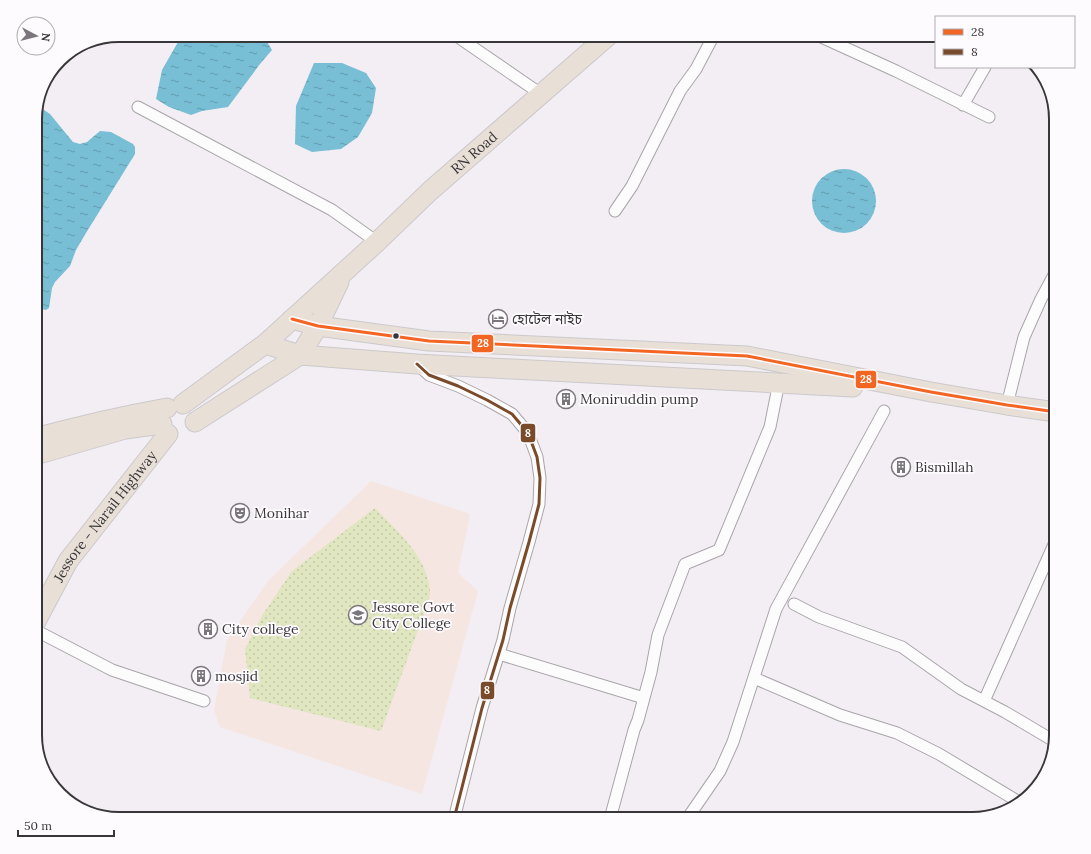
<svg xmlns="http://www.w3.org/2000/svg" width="1091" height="854" viewBox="0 0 1091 854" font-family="Lora,'Noto Sans Bengali',serif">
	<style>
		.education { fill: #f5e6e1 }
		.park { fill: url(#park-dots) }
		.water { fill: url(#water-ripples) }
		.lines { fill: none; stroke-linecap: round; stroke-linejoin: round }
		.minor-casing { stroke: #a8a5a8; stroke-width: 13 }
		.trunk-casing { stroke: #ccc9cc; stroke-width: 21 }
		.minor { stroke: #fdfcfd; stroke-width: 11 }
		.trunk { stroke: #e8dfd6; stroke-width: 19 }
		.bus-1-casing { stroke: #fefbff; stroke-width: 6 }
		.bus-2-casing { stroke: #fefbff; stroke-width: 6 }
		.bus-1 { stroke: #f26522; stroke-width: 3 }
		.bus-2 { stroke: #7a4b2a; stroke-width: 3 }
		.bus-dot { fill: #39363a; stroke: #fefbff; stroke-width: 1.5 }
		.labels { text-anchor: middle; stroke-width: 3.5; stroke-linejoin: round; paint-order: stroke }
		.street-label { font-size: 14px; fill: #39363a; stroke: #fefbff }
		.poi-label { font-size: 14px; fill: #39363a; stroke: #fefbff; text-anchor: start }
		.rim { fill: none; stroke: #39363a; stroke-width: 2 }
		.line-badge { stroke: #fefbff; stroke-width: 1.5 }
		.badge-label { font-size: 11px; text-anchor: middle; font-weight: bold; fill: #fff }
	</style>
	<defs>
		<pattern id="park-dots" width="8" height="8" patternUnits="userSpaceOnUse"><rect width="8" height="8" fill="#e0e6c0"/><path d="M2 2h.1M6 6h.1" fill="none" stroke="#c1c6a6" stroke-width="1.8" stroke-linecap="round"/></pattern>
		<pattern id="water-ripples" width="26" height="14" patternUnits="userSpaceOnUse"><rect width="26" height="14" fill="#78bed5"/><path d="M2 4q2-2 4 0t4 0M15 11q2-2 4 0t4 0" fill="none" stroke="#639bae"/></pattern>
	</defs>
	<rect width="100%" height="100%" fill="#f3eef3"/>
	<path class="education" d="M 371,481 L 470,514 L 458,573 L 478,591 L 422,794 L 220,727 L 214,710 L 227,640 L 268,581 Z"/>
	<path class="park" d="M 375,508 C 397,531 427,556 430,590 C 431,596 427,605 425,611 L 381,731 L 250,698 L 245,649 L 263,614 L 292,571 Z"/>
	<path class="water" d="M 182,35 L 263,35 L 272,50 L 260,64 L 228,107 L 202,111 L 191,115 L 169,107 L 156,99 L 162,70 Z
		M 314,63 L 342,63 L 366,73 L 376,88 L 372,113 L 358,137 L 341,149 L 312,152 L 295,144 L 296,106 Z
		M 37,105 L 50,114 L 73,142 L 80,144 L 87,142 L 100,131 L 111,132 L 133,144 L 135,147 L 135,154 L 86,233 L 76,250 L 70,266 L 55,282 L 52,288 L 49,308 L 46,310 C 39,309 37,306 35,299 L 35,113 Z
		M812 201a32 32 0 1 1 64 0a32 32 0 1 1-64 0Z"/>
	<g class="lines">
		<g class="minor-casing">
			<path id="minor" d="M 455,35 L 541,94
				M 817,35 L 896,71 L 989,117
				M 963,105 L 985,67
				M 138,107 L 332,210 L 377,242
				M 615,211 L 632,186 L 680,91 L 696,69 L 714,35
				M 417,364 L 429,375 L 458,386 L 487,400 L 512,414 L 528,433 L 537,457 L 540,478 L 539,504 L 529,542 L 510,608 L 503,640 L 482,708 L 454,819
				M 1007,405 L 1024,337 L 1041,299 L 1056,271
				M 794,604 L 819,617 L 902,647 L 961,689 L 1005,712 L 1054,741
				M 35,630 L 112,670 L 204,701
				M 499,654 L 644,698
				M 754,678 L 840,715 L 897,733 L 939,754 L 1019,802
				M 984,701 L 1056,540
				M 610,819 L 634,730 L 638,720 L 651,672 L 658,635 L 685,564 L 719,550 L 770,427 L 779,382
				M 687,819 L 720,771 L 733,742 L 776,609 L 884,411"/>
		</g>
		<g class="trunk-casing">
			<g id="trunk">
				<path d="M 292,319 L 318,326 L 429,341 L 747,356 L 931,392 L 1007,405 L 1056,412"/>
				<path d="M 265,344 L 300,355 L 417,364 L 853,387"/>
				<path id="s1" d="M 183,404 L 265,344 L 377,242 L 430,191 L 609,35"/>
				<path d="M 195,422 L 300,355 L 318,326 L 339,282"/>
				<path d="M 35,438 C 79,426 122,416 167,408"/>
				<path d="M 35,455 L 125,429 L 162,424"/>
				<path id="s2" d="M 35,623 L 68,561 L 168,434"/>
			</g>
		</g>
		<use href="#minor" class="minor"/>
		<use href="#trunk" class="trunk"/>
		<g class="bus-1-casing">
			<path id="bus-1" d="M 292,319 L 318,326 L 429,341 L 747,356 L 931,392 L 1007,405 L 1056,412"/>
		</g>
		<g class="bus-2-casing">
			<path id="bus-2" d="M 417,364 L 429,375 L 458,386 L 487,400 L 512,414 L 528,433 L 537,457 L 540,478 L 539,504 L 529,542 L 510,608 L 503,640 L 482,708 L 454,819"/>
		</g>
		<use href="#bus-1" class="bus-1"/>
		<use href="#bus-2" class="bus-2"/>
	</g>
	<defs>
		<g id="hotel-ring" transform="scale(1)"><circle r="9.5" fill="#fefbff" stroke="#7a767b" stroke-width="1.5"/><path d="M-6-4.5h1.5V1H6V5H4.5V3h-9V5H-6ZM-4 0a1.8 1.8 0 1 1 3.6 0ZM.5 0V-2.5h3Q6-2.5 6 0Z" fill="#7a767b"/></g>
		<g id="building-ring" transform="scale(1)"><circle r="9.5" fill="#fefbff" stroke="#7a767b" stroke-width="1.5"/><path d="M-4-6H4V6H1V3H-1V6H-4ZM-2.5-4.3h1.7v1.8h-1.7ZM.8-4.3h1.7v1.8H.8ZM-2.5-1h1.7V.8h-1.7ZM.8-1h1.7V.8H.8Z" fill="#7a767b"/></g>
		<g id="theatre-ring" transform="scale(1)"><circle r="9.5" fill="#fefbff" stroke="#7a767b" stroke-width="1.5"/><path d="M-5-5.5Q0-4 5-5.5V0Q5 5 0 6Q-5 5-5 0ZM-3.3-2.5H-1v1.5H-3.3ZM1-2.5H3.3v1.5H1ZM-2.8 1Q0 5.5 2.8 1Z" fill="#7a767b"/></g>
		<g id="university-ring" transform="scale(1)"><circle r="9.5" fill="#fefbff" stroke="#7a767b" stroke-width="1.5"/><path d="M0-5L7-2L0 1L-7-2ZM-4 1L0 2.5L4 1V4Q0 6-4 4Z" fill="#7a767b"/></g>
	</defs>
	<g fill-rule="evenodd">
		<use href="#hotel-ring" x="498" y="319"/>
		<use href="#building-ring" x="566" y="399"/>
		<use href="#building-ring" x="901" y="467"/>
		<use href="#theatre-ring" x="240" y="513"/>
		<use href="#university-ring" x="358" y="615"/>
		<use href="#building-ring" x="208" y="629"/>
		<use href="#building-ring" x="201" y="676"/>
	</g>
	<circle class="bus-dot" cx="396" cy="336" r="3.5"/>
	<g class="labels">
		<g class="street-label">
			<text dy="5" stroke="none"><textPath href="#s1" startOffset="385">RN Road</textPath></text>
			<text dy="5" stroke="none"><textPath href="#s2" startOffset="128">Jessore - Narail Highway</textPath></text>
		</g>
		<g class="poi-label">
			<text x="512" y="324">হোটেল নাইচ</text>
			<text x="580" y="404">Moniruddin pump</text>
			<text x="915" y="472">Bismillah</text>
			<text x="254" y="518">Monihar</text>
			<text x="372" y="612">Jessore Govt<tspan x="372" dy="16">City College</tspan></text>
			<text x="222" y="634">City college</text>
			<text x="215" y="681">mosjid</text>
		</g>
	</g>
	<path d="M0 0H1091V854H0ZM119 42H972A77 77 0 0 1 1049 119V735A77 77 0 0 1 972 812H119A77 77 0 0 1 42 735V119A77 77 0 0 1 119 42Z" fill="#fefbff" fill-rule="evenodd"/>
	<path class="rim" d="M119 42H972A77 77 0 0 1 1049 119V735A77 77 0 0 1 972 812H119A77 77 0 0 1 42 735V119A77 77 0 0 1 119 42Z"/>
	<g class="line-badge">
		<rect x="471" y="334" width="23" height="19" rx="4" fill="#f26522"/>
		<rect x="855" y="370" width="22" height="19" rx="4" fill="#f26522"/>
		<rect x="520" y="423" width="16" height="20" rx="4" fill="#7a4b2a"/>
		<rect x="480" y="681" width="15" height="19" rx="4" fill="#7a4b2a"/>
	</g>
	<g class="badge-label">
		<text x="483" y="347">28</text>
		<text x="866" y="383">28</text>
		<text x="528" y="437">8</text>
		<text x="487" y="694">8</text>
	</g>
	<rect x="935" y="16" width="140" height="52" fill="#fefbff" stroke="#afacb0"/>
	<rect x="943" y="29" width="20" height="6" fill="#f26522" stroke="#afacb0"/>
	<text x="971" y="36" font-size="12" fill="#39363a">28</text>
	<rect x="943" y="49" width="20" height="6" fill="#7a4b2a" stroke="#afacb0"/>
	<text x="971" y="56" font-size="12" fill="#39363a">8</text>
	<g transform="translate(36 36) rotate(97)"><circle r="19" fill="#fefbff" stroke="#afacb0"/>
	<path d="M0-3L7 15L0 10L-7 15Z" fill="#7a767b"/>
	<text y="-6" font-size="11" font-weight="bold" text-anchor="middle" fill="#39363a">N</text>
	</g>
	<path d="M18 830v6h96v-6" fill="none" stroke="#39363a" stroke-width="2"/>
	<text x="24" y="830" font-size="12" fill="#39363a" stroke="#fefbff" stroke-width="3" paint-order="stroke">50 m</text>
</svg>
